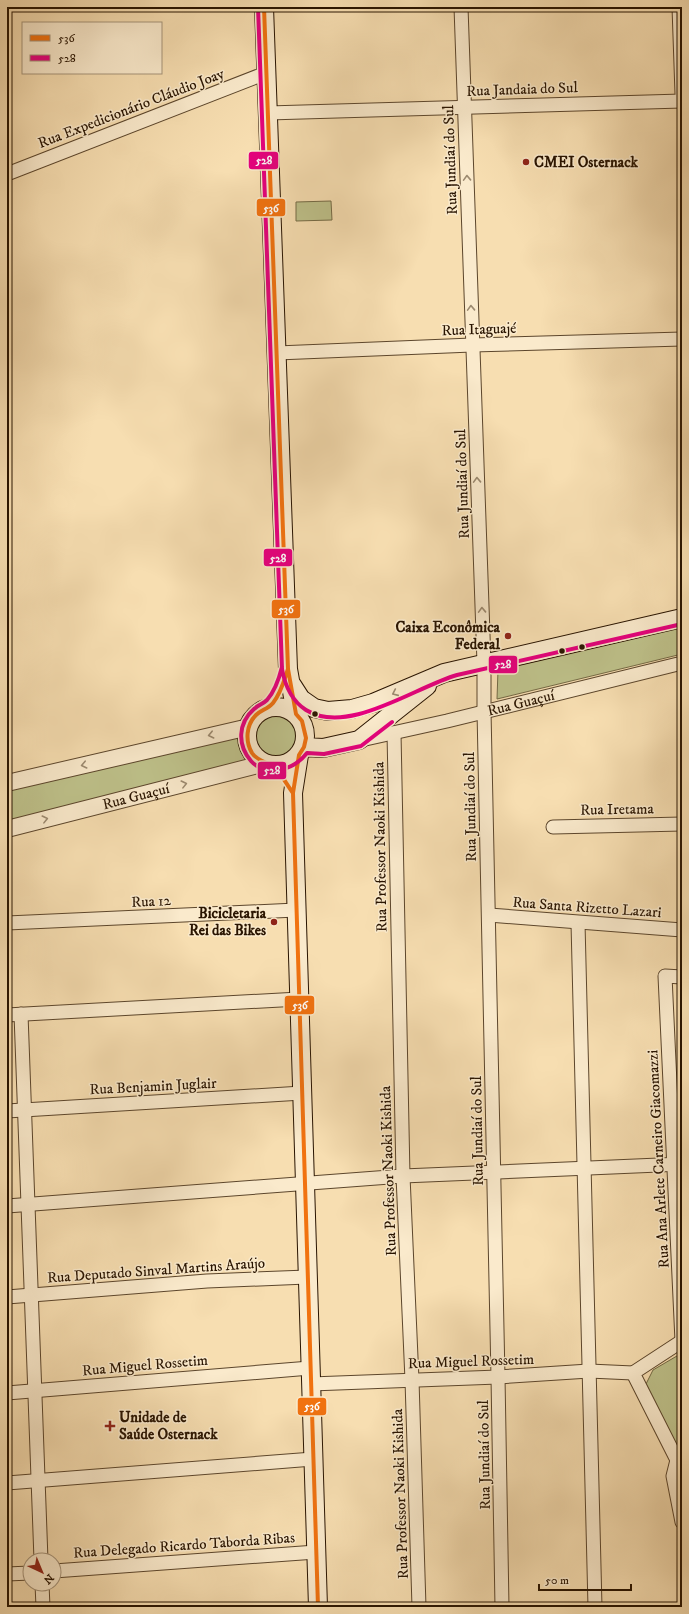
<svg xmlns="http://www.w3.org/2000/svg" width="689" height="1614" viewBox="0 0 689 1614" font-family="'IM FELL DW Pica',serif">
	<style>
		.green { fill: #bec18a; stroke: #746a45 }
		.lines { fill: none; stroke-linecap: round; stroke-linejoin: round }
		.minor-casing { stroke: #5c462c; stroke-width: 15 }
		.tertiary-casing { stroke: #5c462c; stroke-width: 18 }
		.secondary-casing { stroke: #291400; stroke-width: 20 }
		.minor { stroke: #faeacc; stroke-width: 13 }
		.tertiary { stroke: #faeacc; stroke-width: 16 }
		.secondary { stroke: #faeacc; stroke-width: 18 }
		.bus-1-casing { stroke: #faeacc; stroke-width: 7 }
		.bus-2-casing { stroke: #faeacc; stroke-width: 7 }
		.bus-1 { stroke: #f17210; stroke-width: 4 }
		.bus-2 { stroke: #e5007d; stroke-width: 4 }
		.oneway { stroke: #9c8a70 }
		.poi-dot { fill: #8f2418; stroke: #faeacc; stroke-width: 1.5 }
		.bus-dot { fill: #291400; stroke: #faeacc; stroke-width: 1.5 }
		.labels { text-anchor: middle; stroke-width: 3; stroke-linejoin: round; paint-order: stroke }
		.street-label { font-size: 15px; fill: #291400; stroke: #faeacc }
		.poi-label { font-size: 15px; font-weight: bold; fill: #291400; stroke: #faeacc; text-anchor: start }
		.line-badge { stroke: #faeacc; stroke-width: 1.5 }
		.badge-label { font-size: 11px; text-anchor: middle; font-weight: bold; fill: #fff }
	</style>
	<rect width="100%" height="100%" fill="#f7deb1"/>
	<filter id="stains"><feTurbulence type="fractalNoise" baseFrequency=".005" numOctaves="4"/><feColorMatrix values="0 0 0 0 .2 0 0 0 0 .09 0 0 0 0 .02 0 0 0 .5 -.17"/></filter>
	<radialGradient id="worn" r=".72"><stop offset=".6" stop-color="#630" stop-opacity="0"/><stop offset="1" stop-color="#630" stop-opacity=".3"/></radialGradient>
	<path class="green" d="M 331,201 L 332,220 L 296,221 L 296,202 Z
		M 682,627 L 682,654 L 497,699 L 498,670 Z
		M251 737a25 25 0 1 1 50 0a25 25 0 1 1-50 0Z
		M 239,736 L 249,763 L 7,822 L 7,790 Z
		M 682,1353 L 682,1453 L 679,1455 L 646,1384 L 653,1370 Z"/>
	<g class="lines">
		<g class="minor-casing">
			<g id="minor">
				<path d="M 461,7 L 484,663 L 484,711 L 498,1377 L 502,1607"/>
				<path d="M 679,7 L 682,94"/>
				<path d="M 268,113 L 682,101"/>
				<path d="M 7,174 L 266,73"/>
				<path d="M 277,353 L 472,345 L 682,339"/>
				<path d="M 394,733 L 403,1176 L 412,1380 L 419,1607"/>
				<path id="s1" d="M 361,740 L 447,721 L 682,663"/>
				<path d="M 553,827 L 682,824"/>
				<path d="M 489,915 L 682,930"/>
				<path d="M 7,923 L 296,910"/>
				<path d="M 578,923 L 595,1607"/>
				<path d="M 21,1014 L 41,1560"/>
				<path d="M 7,1015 L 299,999"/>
				<path d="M 7,1111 L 302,1093"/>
				<path d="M 7,1206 L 403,1176 L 682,1164"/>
				<path d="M 7,1297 L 207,1281 L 307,1277"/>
				<path d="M 682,1341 L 665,976 L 682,977"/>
				<path d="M 311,1384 L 498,1377 L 589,1371 L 633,1373"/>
				<path d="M 7,1393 L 310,1368"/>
				<path d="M 677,1460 L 633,1373 L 682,1341"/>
				<path d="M 677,1460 L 673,1476 L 682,1522"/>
				<path d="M 7,1483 L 313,1459"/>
				<path d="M 54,1571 L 316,1552"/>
				<path d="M 7,1574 L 30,1573"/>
				<path d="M 42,1584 L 43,1607"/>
			</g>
		</g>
		<g class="tertiary-casing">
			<g id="tertiary">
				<path d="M 7,783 L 249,727"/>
				<path id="s2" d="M 7,829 L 266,763"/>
			</g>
		</g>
		<g class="secondary-casing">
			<path id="secondary" d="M 264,7 L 288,669 L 296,714
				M 292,685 L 301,699 L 314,708 L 328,711 L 352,709 L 373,703 L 444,673 L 682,618
				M247 736a29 29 0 1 1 58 0a29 29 0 1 1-58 0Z
				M 304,747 L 323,748 L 359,740 L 427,686
				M 299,755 L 293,793 L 318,1607"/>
		</g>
		<use href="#minor" class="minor"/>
		<use href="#tertiary" class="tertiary"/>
		<use href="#secondary" class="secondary"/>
		<g class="bus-1-casing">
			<path id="bus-1" d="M 264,7 L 288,669 L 296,714 L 302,721 L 306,738 L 304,747 L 299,755 L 293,793 L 318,1607
				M 679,7 L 682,94
				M 288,669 C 284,681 281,693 273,703 C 268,709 261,710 256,715 C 246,725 245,741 252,753 C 257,761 268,762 275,768 C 282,775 287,785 293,793"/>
		</g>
		<g class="bus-2-casing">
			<path id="bus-2" d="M 258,7 L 282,669 C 285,686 292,701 306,710 C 348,736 415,687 457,675 L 682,624
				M 282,667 C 279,679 275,691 267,700 C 263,704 258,705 254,709 C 238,723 237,745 251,761 C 257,768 269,772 279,770 C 291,768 299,763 307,753 L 324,754 L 361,746 L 392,722"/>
		</g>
		<use href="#bus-1" class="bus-1"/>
		<use href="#bus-2" class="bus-2"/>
	</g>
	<defs><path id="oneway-chevron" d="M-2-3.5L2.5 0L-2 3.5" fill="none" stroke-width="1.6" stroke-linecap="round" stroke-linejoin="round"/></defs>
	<g class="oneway">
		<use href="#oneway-chevron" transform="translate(467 178) rotate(-92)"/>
		<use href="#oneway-chevron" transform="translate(471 308) rotate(-92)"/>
		<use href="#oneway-chevron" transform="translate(477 480) rotate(-92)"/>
		<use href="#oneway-chevron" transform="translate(482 610) rotate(-92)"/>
		<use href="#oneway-chevron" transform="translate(395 693) rotate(156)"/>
		<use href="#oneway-chevron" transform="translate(211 735) rotate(167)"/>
		<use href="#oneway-chevron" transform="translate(84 765) rotate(167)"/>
		<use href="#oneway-chevron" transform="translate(184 784) rotate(-14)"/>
		<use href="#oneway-chevron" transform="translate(45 819) rotate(-14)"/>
	</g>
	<g class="poi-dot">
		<circle cx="526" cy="162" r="4"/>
		<circle cx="508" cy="636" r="4"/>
		<circle cx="274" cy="922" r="4"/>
		<path d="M108 1420h4v4h4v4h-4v4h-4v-4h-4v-4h4z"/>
	</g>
	<g class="bus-dot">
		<circle cx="582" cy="647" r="3.5"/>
		<circle cx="562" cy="651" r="3.5"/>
		<circle cx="315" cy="714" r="3.5"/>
	</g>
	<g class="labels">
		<g class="street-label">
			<text transform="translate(522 89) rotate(-2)" y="5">Rua Jandaia do Sul</text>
			<text transform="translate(131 108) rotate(-21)" y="5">Rua Expedicionário Cláudio Joay</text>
			<text transform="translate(450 160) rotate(-92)" y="5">Rua Jundiaí do Sul</text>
			<text transform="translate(479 329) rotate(-2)" y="5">Rua Itaguajé</text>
			<text transform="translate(462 484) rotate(-92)" y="5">Rua Jundiaí do Sul</text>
			<text dy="5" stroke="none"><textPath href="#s1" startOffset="164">Rua Guaçuí</textPath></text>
			<text dy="5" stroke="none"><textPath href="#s2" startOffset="133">Rua Guaçuí</textPath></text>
			<text transform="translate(470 807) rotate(-91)" y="5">Rua Jundiaí do Sul</text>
			<text transform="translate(617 809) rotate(-1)" y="5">Rua Iretama</text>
			<text transform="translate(380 847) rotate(-91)" y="5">Rua Professor Naoki Kishida</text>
			<text transform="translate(151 901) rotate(-3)" y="5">Rua 12</text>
			<text transform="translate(587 907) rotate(4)" y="5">Rua Santa Rizetto Lazari</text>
			<text transform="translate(153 1086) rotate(-3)" y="5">Rua Benjamin Juglair</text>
			<text transform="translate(477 1131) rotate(-91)" y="5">Rua Jundiaí do Sul</text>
			<text transform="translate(658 1159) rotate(-93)" y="5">Rua Ana Arlete Carneiro Giacomazzi</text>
			<text transform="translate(388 1171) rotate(-92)" y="5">Rua Professor Naoki Kishida</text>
			<text transform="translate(156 1270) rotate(-4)" y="5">Rua Deputado Sinval Martins Araújo</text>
			<text transform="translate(471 1361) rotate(-2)" y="5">Rua Miguel Rossetim</text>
			<text transform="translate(145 1365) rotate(-5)" y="5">Rua Miguel Rossetim</text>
			<text transform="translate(484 1455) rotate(-91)" y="5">Rua Jundiaí do Sul</text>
			<text transform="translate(400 1494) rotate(-92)" y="5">Rua Professor Naoki Kishida</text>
			<text transform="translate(184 1545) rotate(-4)" y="5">Rua Delegado Ricardo Taborda Ribas</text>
		</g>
		<g class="poi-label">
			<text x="534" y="167">CMEI Osternack</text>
			<text x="500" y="632" text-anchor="end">Caixa Econômica<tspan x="500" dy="17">Federal</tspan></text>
			<text x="266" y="918" text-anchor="end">Bicicletaria<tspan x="266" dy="17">Rei das Bikes</tspan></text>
			<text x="119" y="1422">Unidade de<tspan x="119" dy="17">Saúde Osternack</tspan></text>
		</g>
	</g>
	<g class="line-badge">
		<rect x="248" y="151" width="31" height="19" rx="4" fill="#e5007d"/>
		<rect x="256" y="198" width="30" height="19" rx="4" fill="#f17210"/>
		<rect x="263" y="548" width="30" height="19" rx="4" fill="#e5007d"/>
		<rect x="271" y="599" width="30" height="20" rx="4" fill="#f17210"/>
		<rect x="488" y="655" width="30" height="19" rx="4" fill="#e5007d"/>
		<rect x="257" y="761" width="30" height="19" rx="4" fill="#e5007d"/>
		<rect x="284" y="995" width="31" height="20" rx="4" fill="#f17210"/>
		<rect x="297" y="1397" width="30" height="19" rx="4" fill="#f17210"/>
	</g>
	<g class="badge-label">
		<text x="264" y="164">528</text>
		<text x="271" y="212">536</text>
		<text x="278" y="562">528</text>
		<text x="286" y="613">536</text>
		<text x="503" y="668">528</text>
		<text x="272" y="774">528</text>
		<text x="300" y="1009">536</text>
		<text x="312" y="1410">536</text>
	</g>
	<rect width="689" height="1614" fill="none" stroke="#f7deb1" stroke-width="24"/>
	<rect x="8" y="8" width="673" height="1598" fill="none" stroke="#291400" stroke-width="2"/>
	<rect x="12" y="12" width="665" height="1590" fill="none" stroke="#291400"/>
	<rect x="22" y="22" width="140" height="52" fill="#faeacc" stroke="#a6947a"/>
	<rect x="30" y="35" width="20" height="6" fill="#f17210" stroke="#a6947a"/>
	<text x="58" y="42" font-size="12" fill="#291400">536</text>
	<rect x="30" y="55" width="20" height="6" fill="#e5007d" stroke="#a6947a"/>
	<text x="58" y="62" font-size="12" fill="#291400">528</text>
	<g transform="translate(42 1572) rotate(136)"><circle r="19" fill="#faeacc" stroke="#a6947a"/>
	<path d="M0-3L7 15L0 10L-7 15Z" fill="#8f2418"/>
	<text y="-6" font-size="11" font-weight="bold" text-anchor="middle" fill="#291400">N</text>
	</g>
	<path d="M539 1584v6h92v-6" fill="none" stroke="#291400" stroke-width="2"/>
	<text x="545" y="1584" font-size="12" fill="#291400" stroke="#faeacc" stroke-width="3" paint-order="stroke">50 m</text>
	<rect width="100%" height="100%" filter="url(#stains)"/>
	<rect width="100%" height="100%" fill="url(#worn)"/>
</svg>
